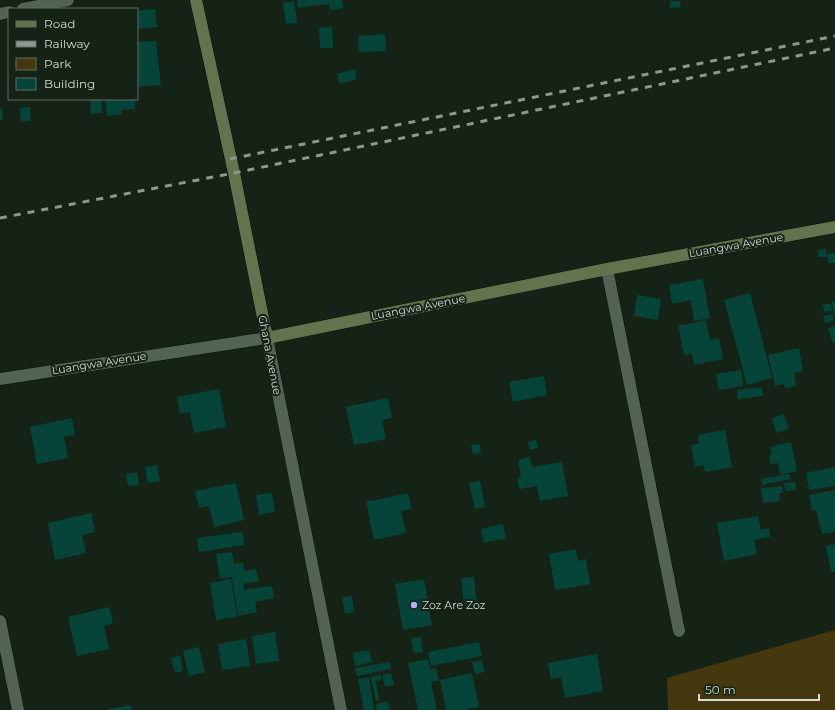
<svg xmlns="http://www.w3.org/2000/svg" width="835" height="710" viewBox="0 0 835 710" font-family="Montserrat,sans-serif">
	<style>
		.green { fill: #45370e }
		.building { fill: #064439 }
		.lines { fill: none; stroke-linecap: round; stroke-linejoin: round }
		.minor-casing { stroke: #020c03; stroke-width: 13 }
		.secondary-casing { stroke: #020c03; stroke-width: 13 }
		.minor { stroke: #526354; stroke-width: 12 }
		.secondary { stroke: #62734e; stroke-width: 12 }
		.rail { stroke: #8d988f; stroke-width: 3; stroke-dasharray: 7 7; stroke-linecap: butt }
		.poi-dot { fill: #bbaaf6; stroke: #142316; stroke-width: 1.5 }
		.labels { text-anchor: middle; stroke-width: 4; stroke-linejoin: round; paint-order: stroke }
		.street-label { font-size: 11px; fill: #d4ddd5; stroke: #142316 }
		.poi-label { font-size: 11px; fill: #d4ddd5; stroke: #142316; text-anchor: start }
	</style>
	<rect width="100%" height="100%" fill="#142316"/>
	<path class="green" d="M 835,630 L 835,710 L 668,710 L 667,678 Z"/>
	<path class="building" d="M 297,0 L 342,0 L 343,8 L 330,10 L 329,4 L 298,8 Z
		M 294,1 L 297,23 L 286,24 L 283,3 Z
		M 670,1 L 680,1 L 681,7 L 670,8 Z
		M 155,9 L 157,27 L 137,29 L 137,11 Z
		M 332,27 L 333,48 L 320,48 L 319,28 Z
		M 385,34 L 386,51 L 359,52 L 358,36 Z
		M 156,41 L 161,85 L 137,87 L 137,42 Z
		M 355,69 L 356,74 L 355,80 L 340,84 L 337,74 Z
		M 90,99 L 101,99 L 102,113 L 91,114 Z
		M 105,99 L 136,99 L 136,102 L 135,102 L 135,109 L 121,110 L 122,114 L 107,116 Z
		M 30,107 L 31,121 L 21,122 L 20,108 Z
		M 0,108 L 2,108 L 3,120 L 0,120 Z
		M 826,249 L 826,257 L 818,257 L 818,250 Z
		M 835,253 L 835,263 L 828,263 L 827,254 Z
		M 703,279 L 710,318 L 694,321 L 691,300 L 672,304 L 669,285 Z
		M 750,293 L 772,378 L 747,385 L 724,300 Z
		M 637,295 L 661,299 L 658,320 L 634,316 Z
		M 832,301 L 835,301 L 835,315 L 834,315 Z
		M 823,304 L 831,304 L 832,311 L 824,312 Z
		M 833,314 L 834,321 L 825,323 L 823,316 Z
		M 706,320 L 710,340 L 719,338 L 723,359 L 694,365 L 692,354 L 684,355 L 678,326 Z
		M 835,326 L 835,342 L 833,343 L 828,328 Z
		M 799,348 L 803,371 L 794,373 L 796,386 L 785,388 L 784,384 L 775,386 L 768,355 Z
		M 741,370 L 743,386 L 719,390 L 716,374 Z
		M 544,376 L 547,395 L 513,402 L 509,382 Z
		M 762,387 L 763,396 L 738,399 L 737,390 Z
		M 219,389 L 226,427 L 194,433 L 190,412 L 180,414 L 177,397 Z
		M 388,398 L 392,418 L 382,420 L 386,439 L 354,445 L 346,407 Z
		M 784,414 L 789,429 L 776,433 L 772,418 Z
		M 72,418 L 75,435 L 64,437 L 68,458 L 37,464 L 30,427 Z
		M 725,430 L 732,467 L 705,472 L 704,465 L 695,467 L 691,445 L 699,444 L 698,435 Z
		M 536,439 L 538,448 L 530,450 L 528,442 Z
		M 791,442 L 797,471 L 780,475 L 778,463 L 771,464 L 769,455 L 772,455 L 770,447 Z
		M 480,444 L 481,453 L 473,454 L 471,445 Z
		M 530,457 L 532,467 L 562,462 L 568,496 L 540,501 L 537,486 L 519,489 L 517,477 L 521,478 L 518,460 Z
		M 157,465 L 160,481 L 148,483 L 145,467 Z
		M 835,467 L 835,486 L 809,490 L 806,473 Z
		M 137,472 L 139,485 L 128,486 L 126,474 Z
		M 789,474 L 791,479 L 762,485 L 761,479 Z
		M 480,481 L 485,507 L 475,509 L 469,483 Z
		M 795,482 L 796,490 L 785,491 L 784,483 Z
		M 236,483 L 244,520 L 214,527 L 209,506 L 199,508 L 195,491 Z
		M 782,486 L 783,493 L 779,493 L 780,501 L 763,503 L 761,488 Z
		M 835,490 L 835,532 L 822,534 L 816,510 L 812,511 L 809,495 Z
		M 272,493 L 275,512 L 259,515 L 256,495 Z
		M 408,493 L 412,509 L 401,511 L 406,533 L 374,540 L 366,502 Z
		M 91,513 L 95,532 L 82,535 L 86,553 L 55,560 L 48,523 Z
		M 758,516 L 761,530 L 769,528 L 770,537 L 754,540 L 757,554 L 724,561 L 717,523 Z
		M 503,524 L 506,538 L 484,543 L 481,529 Z
		M 243,532 L 244,545 L 199,552 L 197,538 Z
		M 835,544 L 835,572 L 831,572 L 826,546 Z
		M 576,549 L 578,561 L 586,559 L 590,584 L 555,590 L 549,554 Z
		M 232,552 L 234,564 L 243,562 L 244,571 L 256,569 L 259,581 L 243,584 L 244,590 L 272,586 L 274,598 L 255,602 L 257,612 L 238,616 L 232,577 L 220,579 L 216,554 Z
		M 474,577 L 477,604 L 464,605 L 461,578 Z
		M 231,579 L 237,617 L 216,620 L 210,583 Z
		M 424,579 L 432,625 L 403,630 L 395,584 Z
		M 352,596 L 354,612 L 345,614 L 342,598 Z
		M 109,607 L 113,623 L 104,626 L 109,649 L 77,656 L 68,617 Z
		M 275,632 L 279,661 L 256,664 L 252,636 Z
		M 421,637 L 423,652 L 413,653 L 411,638 Z
		M 246,639 L 250,666 L 222,670 L 218,644 Z
		M 479,642 L 482,656 L 431,666 L 428,652 Z
		M 199,647 L 205,672 L 189,676 L 183,651 Z
		M 369,650 L 372,662 L 355,666 L 353,653 Z
		M 597,654 L 603,691 L 565,698 L 561,677 L 551,679 L 548,663 Z
		M 180,656 L 183,671 L 175,673 L 171,658 Z
		M 428,659 L 430,669 L 436,668 L 439,681 L 431,682 L 437,710 L 418,710 L 408,663 Z
		M 482,660 L 484,672 L 475,674 L 472,662 Z
		M 390,662 L 391,669 L 357,676 L 355,668 Z
		M 391,673 L 394,685 L 385,687 L 382,675 Z
		M 472,673 L 479,707 L 463,710 L 446,710 L 440,680 Z
		M 380,675 L 382,680 L 376,681 L 379,700 L 376,701 L 371,677 Z
		M 369,677 L 374,710 L 364,710 L 358,679 Z
		M 388,701 L 390,710 L 377,710 L 376,704 Z
		M 131,705 L 132,710 L 108,710 L 108,709 Z"/>
	<g class="lines">
		<g class="minor-casing">
			<path id="minor" d="M 23,9 L 68,0
				M 0,14 L 9,12
				M 607,269 L 679,631
				M 0,379 L 267,338 L 341,710
				M 0,621 L 18,710"/>
		</g>
		<g class="secondary-casing">
			<path id="secondary" d="M 196,0 L 234,173 L 267,338 L 607,269 L 835,227"/>
		</g>
		<use href="#minor" class="minor"/>
		<use href="#secondary" class="secondary"/>
		<path class="rail" d="M 230,159 L 835,36
			M 0,218 L 234,173 L 835,48"/>
	</g>
	<circle class="poi-dot" cx="414" cy="605" r="4"/>
	<g class="labels">
		<g class="street-label">
			<text transform="translate(736 245) rotate(-10)" y="4">Luangwa Avenue</text>
			<text transform="translate(418 307) rotate(-11)" y="4">Luangwa Avenue</text>
			<text transform="translate(270 355) rotate(79)" y="4">Ghana Avenue</text>
			<text transform="translate(99 363) rotate(-9)" y="4">Luangwa Avenue</text>
		</g>
		<g class="poi-label">
			<text x="422" y="609">Zoz Are Zoz</text>
		</g>
	</g>
	<rect x="8" y="8" width="130" height="92" fill="#142316" stroke="#616d62"/>
	<rect x="16" y="21" width="20" height="6" fill="#62734e" stroke="#616d62"/>
	<text x="44" y="28" font-size="12" fill="#d4ddd5">Road</text>
	<rect x="16" y="41" width="20" height="6" fill="#8d988f" stroke="#616d62"/>
	<text x="44" y="48" font-size="12" fill="#d4ddd5">Railway</text>
	<rect x="16" y="58" width="20" height="12" fill="#45370e" stroke="#616d62"/>
	<text x="44" y="68" font-size="12" fill="#d4ddd5">Park</text>
	<rect x="16" y="78" width="20" height="12" fill="#064439" stroke="#616d62"/>
	<text x="44" y="88" font-size="12" fill="#d4ddd5">Building</text>
	<path d="M699 694v6h120v-6" fill="none" stroke="#d4ddd5" stroke-width="2"/>
	<text x="705" y="694" font-size="12" fill="#d4ddd5" stroke="#142316" stroke-width="3" paint-order="stroke">50 m</text>
</svg>
